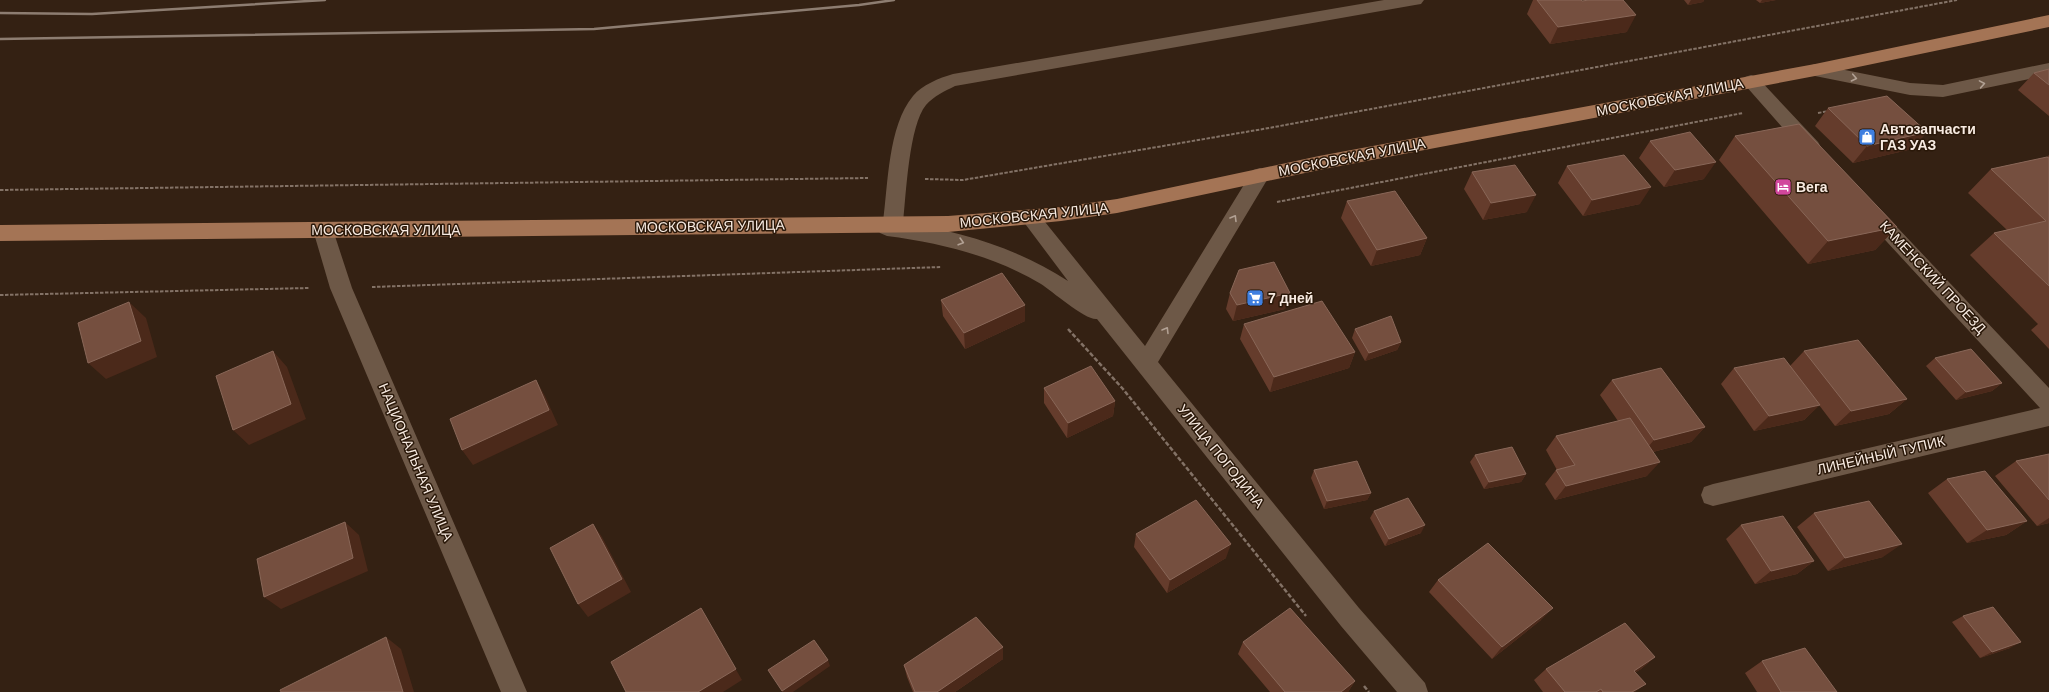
<svg xmlns="http://www.w3.org/2000/svg" width="2049" height="692" viewBox="0 0 2049 692" font-family="Helvetica,sans-serif">
	<style>
		.lines { fill: none; stroke-linecap: round; stroke-linejoin: round }
		.path-far1 { stroke: #837266; stroke-width: 2; stroke-dasharray: 3.5 1.5; stroke-linecap: butt }
		.path { stroke: #837266; stroke-width: 2.5; stroke-dasharray: 4.5 2; stroke-linecap: butt }
		.minor { fill: #6d5847; fill-rule: evenodd }
		.major { fill: #a47455; fill-rule: evenodd }
		.rail { stroke: #8d7d71; stroke-width: 2.5 }
		.wall { fill: #653c2c }
		.shaded-wall { fill: #4b291a }
		.building { fill: #754f3f; stroke: #896758 }
		.oneway { stroke: #b2a194 }
		.labels { text-anchor: middle; stroke-width: 3; stroke-linejoin: round; paint-order: stroke }
		.street-label { font-size: 14px; fill: #f7eae1; stroke: #2a1809 }
		.poi-label { font-size: 14px; font-weight: bold; fill: #f7eae1; stroke: #2a1809; text-anchor: start }
	</style>
	<rect width="100%" height="100%" fill="#342113"/>
	<g class="lines">
		<path class="path-far1" d="M 1818,113 L 1829,111
			M 925,179 L 963,180 L 1269,128 L 1957,0
			M 0,190 L 868,178
			M 1277,202 L 1743,113
			M 372,287 L 941,267
			M 0,295 L 309,288"/>
		<path class="path" d="M 1068,329 L 1123,389 L 1306,616
			M 1364,686 L 1369,692"/>
		<path class="minor" d="M 1384,0 L 1424,0 L 1421,4 L 1415,5 L 955,86 C 945,91 934,96 926,105 C 909,125 906,195 903,223 C 961,231 1019,249 1068,281 L 1020,217 L 1023,212 L 1030,210 L 1037,212 L 1145,346 L 1253,170 L 1260,168 L 1267,170 L 1270,175 L 1158,362 L 1359,608 L 1425,683 L 1428,692 L 1397,692 L 1341,626 L 1097,319 C 1086,321 1052,291 1041,284 C 994,256 941,243 887,236 L 880,233 L 877,228 L 880,223 L 883,222 C 888,185 888,126 913,96 C 922,85 939,78 953,74 Z
			M 2049,63 L 2049,75 L 1943,97 L 1910,95 L 1815,76 L 1809,74 L 1806,70 L 1809,66 L 1815,64 L 1910,83 L 1943,85 Z
			M 1751,75 L 1757,77 L 1818,142 L 1821,147 L 1818,152 L 1811,154 L 1804,152 L 1745,85 L 1742,81 L 1745,77 Z
			M 1871,205 L 1878,207 L 2049,388 L 2049,426 L 1713,506 L 1704,503 L 1701,495 L 1704,487 L 1713,484 L 2040,408 L 1864,217 L 1861,212 L 1864,207 Z
			M 323,222 L 330,225 L 333,230 L 352,288 L 527,692 L 501,692 L 330,288 L 313,230 L 316,225 Z"/>
		<path class="major" d="M 2049,15 L 2049,27 L 1815,76 L 1319,170 L 1117,213 L 1061,221 L 948,232 L 0,241 L 0,225 L 948,216 L 1061,207 L 1117,199 L 1319,156 L 1815,64 Z"/>
		<path class="rail" d="M 0,13 L 92,14 L 325,0
			M 0,39 L 594,29 L 859,5 L 894,0"/>
	</g>
	<path class="wall" d="M 1533,0 L 1581,0 L 1627,32 L 1550,44 L 1527,14 Z
		M 1684,0 L 1704,0 L 1703,2 L 1688,5 Z
		M 1756,0 L 1776,0 L 1760,3 Z
		M 2049,69 L 2049,116 L 2018,90 L 2034,73 Z
		M 1828,108 L 1927,132 L 1912,149 L 1853,163 L 1815,126 Z
		M 1735,136 L 1897,227 L 1875,250 L 1808,264 L 1719,160 Z
		M 1650,141 L 1704,179 L 1664,187 L 1639,158 Z
		M 2049,155 L 2049,349 L 2031,330 L 2038,324 L 1970,255 L 1994,233 L 2007,230 L 1968,193 L 1991,169 L 2047,157 Z
		M 1567,166 L 1640,204 L 1583,216 L 1558,183 Z
		M 1472,172 L 1527,212 L 1483,220 L 1464,189 Z
		M 1347,201 L 1427,238 L 1420,255 L 1371,266 L 1341,218 Z
		M 1230,293 L 1290,293 L 1285,309 L 1233,321 L 1226,309 Z
		M 941,300 L 1025,305 L 1025,321 L 965,349 L 943,316 Z
		M 1244,324 L 1355,352 L 1349,368 L 1270,392 L 1240,339 Z
		M 1355,329 L 1401,342 L 1397,350 L 1365,361 L 1352,338 Z
		M 1804,351 L 1907,399 L 1889,414 L 1835,426 L 1819,405 L 1804,420 L 1754,431 L 1721,384 L 1734,368 L 1790,366 Z
		M 1935,358 L 2002,383 L 1992,391 L 1956,400 L 1926,366 Z
		M 1612,380 L 1705,427 L 1691,442 L 1653,452 L 1647,476 L 1555,500 L 1545,484 L 1556,470 L 1557,470 L 1546,450 L 1556,436 L 1618,421 L 1600,395 Z
		M 1044,388 L 1115,401 L 1113,416 L 1067,438 L 1044,403 Z
		M 2049,454 L 2049,523 L 2037,526 L 1995,476 L 2016,461 Z
		M 1475,455 L 1526,474 L 1521,482 L 1484,489 L 1470,462 Z
		M 1314,470 L 1371,493 L 1367,500 L 1324,509 L 1311,478 Z
		M 1947,479 L 2027,521 L 2006,535 L 1967,543 L 1928,493 Z
		M 1374,511 L 1421,533 L 1385,546 L 1370,518 Z
		M 1814,513 L 1883,557 L 1828,571 L 1797,527 Z
		M 1741,525 L 1814,561 L 1797,574 L 1755,584 L 1726,539 Z
		M 1136,534 L 1226,558 L 1167,593 L 1134,547 Z
		M 1438,580 L 1541,620 L 1492,659 L 1429,592 Z
		M 1963,616 L 2010,648 L 1980,658 L 1952,622 Z
		M 1243,642 L 1355,681 L 1348,692 L 1270,692 L 1238,654 Z
		M 1003,647 L 1003,659 L 955,692 L 913,692 L 907,677 L 904,665 Z
		M 1655,657 L 1641,669 L 1636,672 L 1635,692 L 1543,692 L 1534,680 L 1546,669 Z
		M 1762,661 L 1837,692 L 1757,692 L 1745,673 Z"/>
	<path class="shaded-wall" d="M 1691,0 L 1704,0 L 1703,2 L 1688,5 Z
		M 1762,0 L 1776,0 L 1760,3 Z
		M 1636,15 L 1627,32 L 1550,44 L 1558,27 Z
		M 1927,132 L 1912,149 L 1853,163 L 1867,146 Z
		M 1716,162 L 1704,179 L 1664,187 L 1675,170 Z
		M 1651,187 L 1640,204 L 1583,216 L 1592,200 Z
		M 1536,195 L 1527,212 L 1483,220 L 1491,203 Z
		M 1897,227 L 1875,250 L 1808,264 L 1828,241 Z
		M 1427,238 L 1420,255 L 1371,266 L 1377,250 Z
		M 1290,293 L 1285,309 L 1233,321 L 1237,305 Z
		M 129,302 L 146,318 L 157,357 L 106,379 L 88,363 Z
		M 1025,305 L 1025,321 L 965,349 L 964,333 Z
		M 1401,342 L 1397,350 L 1365,361 L 1369,353 Z
		M 273,351 L 287,367 L 306,419 L 249,445 L 233,430 Z
		M 1355,352 L 1349,368 L 1270,392 L 1274,377 Z
		M 536,380 L 545,396 L 558,425 L 473,465 L 462,450 Z
		M 2002,383 L 1992,391 L 1956,400 L 1966,392 Z
		M 1907,399 L 1889,414 L 1835,426 L 1851,411 Z
		M 1115,401 L 1113,416 L 1067,438 L 1068,423 Z
		M 1820,405 L 1804,420 L 1754,431 L 1769,416 Z
		M 1705,427 L 1691,442 L 1641,455 L 1654,440 Z
		M 1660,462 L 1647,476 L 1555,500 L 1566,486 Z
		M 1526,474 L 1521,482 L 1484,489 L 1489,482 Z
		M 1371,493 L 1367,500 L 1324,509 L 1327,501 Z
		M 2049,518 L 2049,523 L 2037,526 Z
		M 2027,521 L 2006,535 L 1967,543 L 1987,530 Z
		M 345,522 L 359,535 L 368,571 L 281,609 L 264,597 Z
		M 593,524 L 602,537 L 631,592 L 588,617 L 578,604 Z
		M 1425,525 L 1421,533 L 1385,546 L 1389,539 Z
		M 1231,544 L 1226,558 L 1167,593 L 1170,580 Z
		M 1902,544 L 1883,557 L 1828,571 L 1845,558 Z
		M 1814,561 L 1797,574 L 1755,584 L 1771,571 Z
		M 1553,608 L 1541,620 L 1492,659 L 1502,647 Z
		M 708,621 L 742,680 L 723,692 L 698,692 Z
		M 386,637 L 401,649 L 414,692 L 403,692 Z
		M 2021,642 L 2010,648 L 1980,658 L 1992,652 Z
		M 1003,647 L 1003,659 L 955,692 L 937,692 Z
		M 1655,657 L 1641,669 L 1620,682 L 1634,671 Z
		M 828,660 L 830,666 L 793,692 L 782,692 L 782,691 Z
		M 1355,681 L 1348,692 L 1341,692 Z
		M 1646,684 L 1635,692 L 1632,692 Z"/>
	<path class="building" d="M 1537,0 L 1581,0 L 1582,1 L 1589,0 L 1623,0 L 1636,15 L 1558,27 Z
		M 2049,69 L 2049,85 L 2034,73 Z
		M 1887,96 L 1927,132 L 1867,146 L 1828,108 Z
		M 1799,124 L 1897,227 L 1828,241 L 1735,136 Z
		M 1690,132 L 1716,162 L 1675,170 L 1650,141 Z
		M 1624,155 L 1651,187 L 1592,200 L 1567,166 Z
		M 2047,157 L 2049,158 L 2049,286 L 1994,233 L 2046,221 L 1991,169 Z
		M 1515,165 L 1536,195 L 1491,203 L 1472,172 Z
		M 1395,191 L 1427,238 L 1377,250 L 1347,201 Z
		M 1274,262 L 1290,293 L 1237,305 L 1230,293 L 1239,270 Z
		M 1002,273 L 1025,305 L 964,333 L 941,300 Z
		M 1322,301 L 1355,352 L 1274,377 L 1244,324 Z
		M 129,302 L 141,341 L 88,363 L 78,323 Z
		M 1391,316 L 1401,342 L 1369,353 L 1355,329 Z
		M 1858,340 L 1907,399 L 1851,411 L 1804,351 Z
		M 1971,349 L 2002,383 L 1966,392 L 1935,358 Z
		M 273,351 L 291,404 L 233,430 L 216,376 Z
		M 1784,358 L 1820,405 L 1769,416 L 1734,368 Z
		M 1091,366 L 1115,401 L 1068,423 L 1044,388 Z
		M 1661,368 L 1705,427 L 1654,440 L 1612,380 Z
		M 536,380 L 549,410 L 462,450 L 450,419 Z
		M 1630,418 L 1660,462 L 1566,486 L 1556,470 L 1575,465 L 1556,436 Z
		M 1512,447 L 1526,474 L 1489,482 L 1475,455 Z
		M 2049,454 L 2049,500 L 2016,461 Z
		M 1357,461 L 1371,493 L 1327,501 L 1314,470 Z
		M 1985,471 L 2027,521 L 1987,530 L 1947,479 Z
		M 1408,498 L 1425,525 L 1389,539 L 1374,511 Z
		M 1196,500 L 1231,544 L 1170,580 L 1136,534 Z
		M 1869,501 L 1902,544 L 1845,558 L 1814,513 Z
		M 1783,516 L 1814,561 L 1771,571 L 1741,525 Z
		M 345,522 L 353,558 L 264,597 L 257,559 Z
		M 593,524 L 622,579 L 578,604 L 550,548 Z
		M 1488,543 L 1553,608 L 1502,647 L 1438,580 Z
		M 1993,607 L 2021,642 L 1992,652 L 1963,616 Z
		M 701,608 L 736,669 L 698,692 L 626,692 L 611,662 Z
		M 1290,608 L 1355,681 L 1341,692 L 1285,692 L 1243,642 Z
		M 976,617 L 1003,647 L 937,692 L 915,692 L 904,665 Z
		M 1625,623 L 1655,657 L 1634,671 L 1646,684 L 1632,692 L 1603,692 L 1601,689 L 1596,692 L 1565,692 L 1546,669 Z
		M 386,637 L 403,692 L 281,692 L 280,690 Z
		M 814,640 L 828,660 L 782,691 L 768,670 Z
		M 1805,648 L 1837,692 L 1781,692 L 1762,661 Z"/>
	<defs><path id="oneway-chevron" d="M-2-3.5L2.5 0L-2 3.5" fill="none" stroke-width="1.6" stroke-linecap="round" stroke-linejoin="round"/></defs>
	<g class="oneway">
		<use href="#oneway-chevron" transform="translate(1854 78) rotate(12)"/>
		<use href="#oneway-chevron" transform="translate(1982 84) rotate(-10)"/>
		<use href="#oneway-chevron" transform="translate(1234 218) rotate(-59)"/>
		<use href="#oneway-chevron" transform="translate(961 242) rotate(16)"/>
		<use href="#oneway-chevron" transform="translate(1166 330) rotate(-59)"/>
	</g>
	<defs>
		<g id="shop-square" transform="scale(0.9)"><rect x="-9" y="-9" width="18" height="18" rx="4" fill="#3f7fe0" stroke="#2a1809"/><path d="M-5-2.5h2.3a2.7 3.5 0 0 1 5.4 0H5L5.5 6h-11ZM-1.5-2.5h3a1.5 2.3 0 0 0-3 0Z" fill="#fff"/></g>
		<g id="hotel-square" transform="scale(0.9)"><rect x="-9" y="-9" width="18" height="18" rx="4" fill="#d1479c" stroke="#2a1809"/><path d="M-6-4.5h1.5V1H6V5H4.5V3h-9V5H-6ZM-4 0a1.8 1.8 0 1 1 3.6 0ZM.5 0V-2.5h3Q6-2.5 6 0Z" fill="#fff"/></g>
		<g id="supermarket-square" transform="scale(0.9)"><rect x="-9" y="-9" width="18" height="18" rx="4" fill="#3f7fe0" stroke="#2a1809"/><path d="M-6-5.5h2.5l.6 2H6L4.5 2H-2.5L-4.4-4H-6ZM-1.5 3.2a1.3 1.3 0 1 0 .1 0ZM3 3.2a1.3 1.3 0 1 0 .1 0Z" fill="#fff"/></g>
	</defs>
	<g fill-rule="evenodd">
		<use href="#shop-square" x="1867" y="137"/>
		<use href="#hotel-square" x="1783" y="187"/>
		<use href="#supermarket-square" x="1255" y="298"/>
	</g>
	<g class="labels">
		<g class="street-label">
			<text transform="translate(1670 97) rotate(-11)" y="5">МОСКОВСКАЯ УЛИЦА</text>
			<text transform="translate(1352 157) rotate(-11)" y="5">МОСКОВСКАЯ УЛИЦА</text>
			<text transform="translate(1034 215) rotate(-6)" y="5">МОСКОВСКАЯ УЛИЦА</text>
			<text transform="translate(710 226) rotate(-1)" y="5">МОСКОВСКАЯ УЛИЦА</text>
			<text x="386" y="235">МОСКОВСКАЯ УЛИЦА</text>
			<text transform="translate(1933 277) rotate(47)" y="5">КАМЕНСКИЙ ПРОЕЗД</text>
			<text transform="translate(1881 455) rotate(-13)" y="5">ЛИНЕЙНЫЙ ТУПИК</text>
			<text transform="translate(1221 456) rotate(51)" y="5">УЛИЦА ПОГОДИНА</text>
			<text transform="translate(416 462) rotate(67)" y="5">НАЦИОНАЛЬНАЯ УЛИЦА</text>
		</g>
		<g class="poi-label">
			<text x="1880" y="134">Автозапчасти<tspan x="1880" dy="16">ГАЗ УАЗ</tspan></text>
			<text x="1796" y="192">Вега</text>
			<text x="1268" y="303">7 дней</text>
		</g>
	</g>
</svg>
